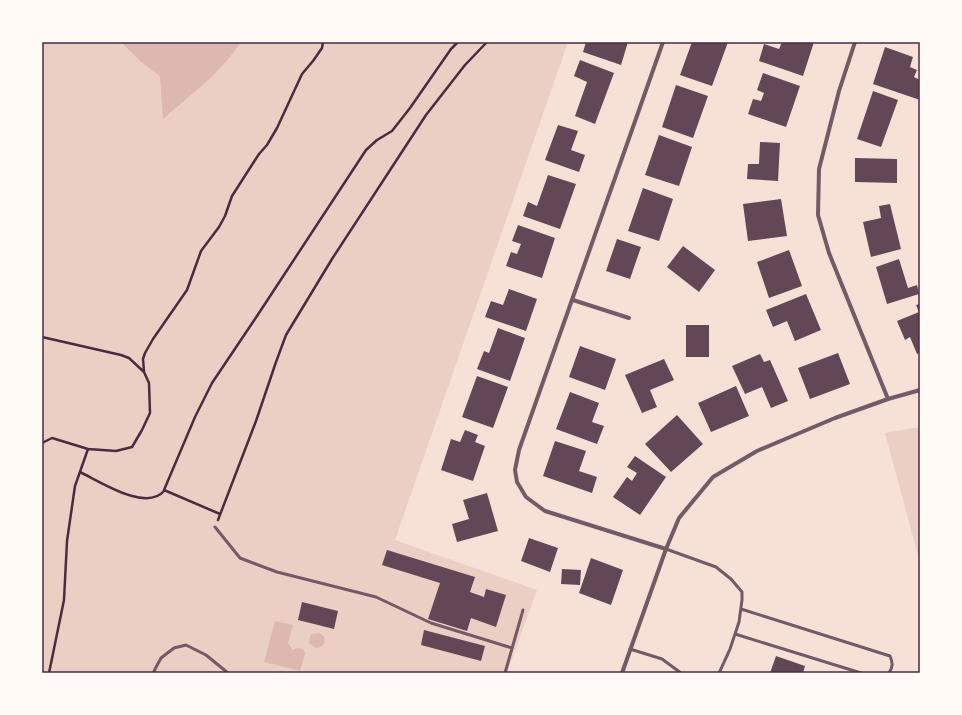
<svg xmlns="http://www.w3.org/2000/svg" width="962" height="715" viewBox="0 0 962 715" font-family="Raleway,sans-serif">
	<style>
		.green { fill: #ebcfc5 }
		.water { fill: #dcb8b0 }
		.building { fill: #644757 }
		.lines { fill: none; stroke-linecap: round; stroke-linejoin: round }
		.path { stroke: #4a2c40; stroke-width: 2.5 }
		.service { stroke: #755966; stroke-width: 3 }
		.minor { stroke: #755966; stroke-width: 4 }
		.neatline { fill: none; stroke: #4a2c40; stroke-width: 1.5 }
	</style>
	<rect width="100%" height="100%" fill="#f7e1d7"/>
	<path class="green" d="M 42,42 L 568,42 L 395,540 L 537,590 L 507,673 L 42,673 Z
		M 920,427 L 920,563 L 885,433 Z"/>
	<path class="water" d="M 121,42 L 241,42 C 221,73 190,95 163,119 L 160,76 L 141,62 Z
		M 275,621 L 293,625 L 288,643 L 293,650 L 297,648 L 303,649 L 305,653 L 300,671 L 264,662 Z
		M 319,633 C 328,637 326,647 316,648 L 309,643 L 311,634 Z"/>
	<path class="building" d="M 586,42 L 628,42 L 621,65 L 583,52 Z
		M 692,42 L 728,42 L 712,86 L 680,75 Z
		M 782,42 L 814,42 L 803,76 L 759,61 L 764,44 L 779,49 Z
		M 885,47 L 913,57 L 910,67 L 917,70 L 914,77 L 920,80 L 920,100 L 873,84 Z
		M 580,60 L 614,73 L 595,124 L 575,116 L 587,82 L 574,76 Z
		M 763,73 L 800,86 L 786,127 L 748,114 L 753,99 L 761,101 L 764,93 L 757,90 Z
		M 676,85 L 708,96 L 693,138 L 662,127 Z
		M 873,91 L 898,100 L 881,147 L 857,139 Z
		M 558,125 L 578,131 L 571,150 L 585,155 L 579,172 L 545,160 Z
		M 659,135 L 692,147 L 679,186 L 645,175 Z
		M 760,142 L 780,143 L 778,181 L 747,179 L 748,164 L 759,164 Z
		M 855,158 L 897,159 L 897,183 L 855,182 Z
		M 548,175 L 576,184 L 560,229 L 523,216 L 528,202 L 537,206 Z
		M 643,188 L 673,199 L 659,241 L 628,231 Z
		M 781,199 L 787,236 L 748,241 L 743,204 Z
		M 890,204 L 901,249 L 871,257 L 863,222 L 881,218 L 879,206 Z
		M 518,225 L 555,238 L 542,278 L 506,266 L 511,252 L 517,254 L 521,244 L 512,241 Z
		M 617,239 L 641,247 L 630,279 L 606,271 Z
		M 683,246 L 715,270 L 699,292 L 667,267 Z
		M 789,250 L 802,286 L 769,298 L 757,262 Z
		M 899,259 L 908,288 L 917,285 L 919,294 L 887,304 L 876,267 Z
		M 509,289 L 537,299 L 526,331 L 485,317 L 491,301 L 503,305 Z
		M 806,294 L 821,330 L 795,341 L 787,321 L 773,327 L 766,310 Z
		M 920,304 L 920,353 L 917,354 L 910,337 L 905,340 L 897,321 L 919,312 L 916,305 Z
		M 686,325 L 709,325 L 709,357 L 686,357 Z
		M 498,328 L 525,338 L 510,381 L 477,369 L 484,351 L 489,353 Z
		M 580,346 L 616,359 L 605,390 L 569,377 Z
		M 838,353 L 850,384 L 810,399 L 798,368 Z
		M 760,354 L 764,362 L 770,360 L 788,401 L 771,408 L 762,387 L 745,394 L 732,366 Z
		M 664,359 L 674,380 L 650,390 L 657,407 L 642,413 L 625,375 Z
		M 477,376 L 508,387 L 493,428 L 462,417 Z
		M 736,386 L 749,416 L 711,432 L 698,403 Z
		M 570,392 L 599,403 L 592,422 L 604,426 L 597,444 L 556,429 Z
		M 677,415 L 703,444 L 671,472 L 645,444 Z
		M 465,430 L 478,435 L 475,442 L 485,446 L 473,481 L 441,470 L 451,439 L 460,442 Z
		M 555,441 L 586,451 L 579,471 L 597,477 L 592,493 L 543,476 Z
		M 635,456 L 666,477 L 640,515 L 613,497 L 627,477 L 632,481 L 637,473 L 627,467 Z
		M 487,493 L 498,531 L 457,542 L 452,524 L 469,519 L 463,500 Z
		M 529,538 L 558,548 L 550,572 L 521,561 Z
		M 387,550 L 475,577 L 470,592 L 484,597 L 486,589 L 506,595 L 496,627 L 471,618 L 467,631 L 428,619 L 440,583 L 382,565 Z
		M 591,558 L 623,570 L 611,605 L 579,593 Z
		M 562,569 L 581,570 L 580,585 L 561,584 Z
		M 302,602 L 338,611 L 334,629 L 298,620 Z
		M 424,630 L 485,646 L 481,661 L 421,645 Z
		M 776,656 L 805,666 L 803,673 L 770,673 Z"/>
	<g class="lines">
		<path class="path" d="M 42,337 L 121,355 L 129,358 L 144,372 L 149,383 L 150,413 L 142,430 L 132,447 L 116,451 L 88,449 L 75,486 L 67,541 L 64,600 L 49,673
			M 144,371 L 143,359 L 145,353 L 153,339 L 187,290 L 201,251 L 219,227 L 225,216 L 232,196 L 259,154 L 267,145 L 277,128 L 302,74 L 313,61 L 322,48 L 323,42
			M 42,443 L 52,438 L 88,449
			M 80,472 C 99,481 146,512 164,491
			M 220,514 L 164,490 L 195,417 L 212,383 L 257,316 L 366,150 L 377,140 L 392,131 L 410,108 L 451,49 L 458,42
			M 218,520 L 256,421 L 276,362 L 286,335 L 332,259 L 426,115 L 465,65 L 487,42"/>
		<path class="service" d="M 215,527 L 240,558 L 277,572 L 376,597 L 431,623 L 512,648
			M 666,549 L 716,567 L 731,579 L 742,592 L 742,600 L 739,622 L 730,649 L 719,673
			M 741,609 L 890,656 C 893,663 893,667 889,673
			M 735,634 L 861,673
			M 630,649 L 662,659 L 681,673
			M 153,673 L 161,658 L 174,648 L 186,645 L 206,655 L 228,673
			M 505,673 L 523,610"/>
		<path class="minor" d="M 663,42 L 519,450 L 515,470 L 517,482 L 526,497 L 545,511 L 666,549
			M 855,42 L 839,91 L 819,169 L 818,215 L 829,253 L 888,399
			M 573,300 L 629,318
			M 622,673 L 666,549 L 679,518 L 713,477 L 757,451 L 835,418 L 888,399 L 920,390"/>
	</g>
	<rect width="962" height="715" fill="none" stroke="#fffaf5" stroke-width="86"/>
	<rect x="43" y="43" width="876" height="629" class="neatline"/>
</svg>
